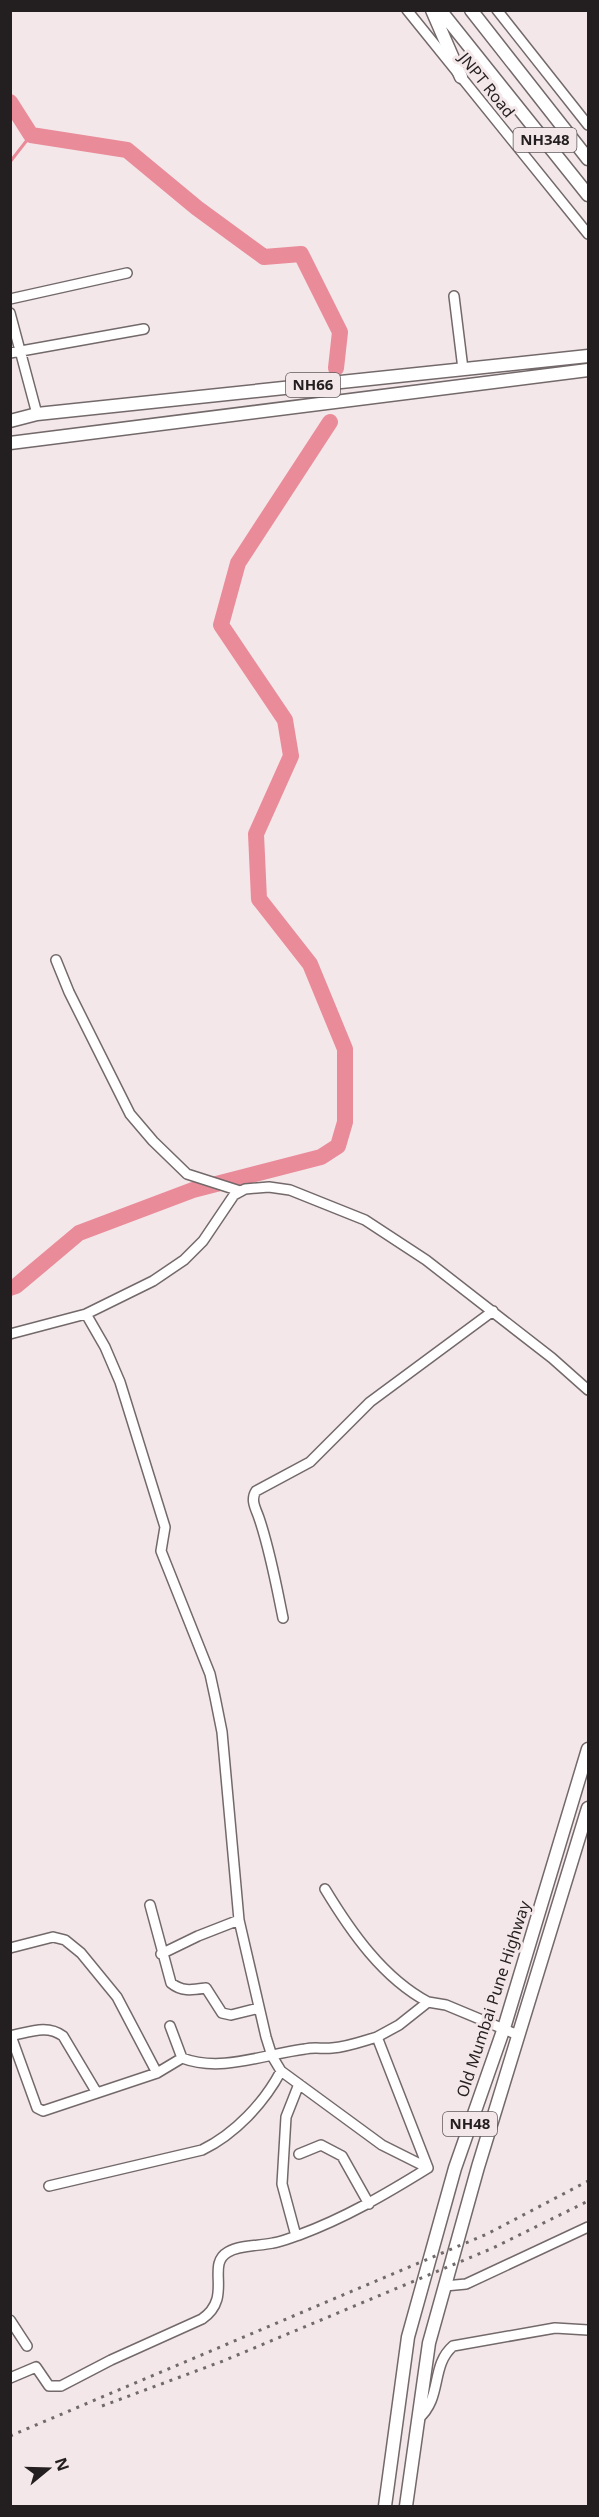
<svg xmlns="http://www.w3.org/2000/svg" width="599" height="2517" viewBox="0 0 599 2517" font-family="'Noto Sans',sans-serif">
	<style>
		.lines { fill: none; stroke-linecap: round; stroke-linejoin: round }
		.stream { stroke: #ea8b99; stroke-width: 3 }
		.river { stroke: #ea8b99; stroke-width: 16 }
		.minor-casing { stroke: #73696a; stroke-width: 12 }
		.highway-casing { stroke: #73696a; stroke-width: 15 }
		.minor { stroke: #fff; stroke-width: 9 }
		.highway { stroke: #fff; stroke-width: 12 }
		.rail { stroke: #716a6b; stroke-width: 3; stroke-dasharray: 3 6; stroke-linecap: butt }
		.labels { text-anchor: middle; stroke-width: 6; stroke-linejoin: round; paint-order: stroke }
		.shield { fill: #f3e7e9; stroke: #615a5c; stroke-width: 1.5 }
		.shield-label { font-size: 15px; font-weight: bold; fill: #231e1f }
		.street-label { font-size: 16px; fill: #231e1f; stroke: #f3e7e9 }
	</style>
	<rect width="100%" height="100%" fill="#f3e7e9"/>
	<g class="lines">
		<path class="stream" d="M 10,162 L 31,135"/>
		<path class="river" d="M 10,102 L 31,135 L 127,150 L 197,208 L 264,257 L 301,254 L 340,332 L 336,368
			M 10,1288 L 16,1286 L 79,1233 L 193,1190 L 321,1157 L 338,1146 L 345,1122 L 345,1049 L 310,964 L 259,899 L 256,834 L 291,756 L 285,720 L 221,625 L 238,563 L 330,422"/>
		<g class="minor-casing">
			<path id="minor" d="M 407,10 L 588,234
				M 497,10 L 588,125
				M 454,296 L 463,369
				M 10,299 L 127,273
				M 10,313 L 37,414
				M 10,353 L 144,329
				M 56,960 L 69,992 L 130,1114 L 153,1141 L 187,1174 L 240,1191
				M 10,1334 L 86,1314 L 153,1281 L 184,1260 L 203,1241 L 234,1195 L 245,1189 L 269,1187 L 290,1190 L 365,1220 L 426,1260 L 552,1358 L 588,1390
				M 283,1618 C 276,1584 270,1550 259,1518 C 256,1509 250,1500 256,1491 L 310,1462 L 370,1402 L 493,1311
				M 325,1889 C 351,1932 383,1978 428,2002
				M 150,1905 L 171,1983 C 182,1992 192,1990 206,1988 L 222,2013 L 231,2015 L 259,2008
				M 10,1948 L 53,1937 L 65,1940 L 81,1953 L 117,1997 L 157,2073
				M 161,1954 L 198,1936 L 239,1920
				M 170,2026 L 182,2058
				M 10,2036 C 30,2032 47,2024 63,2036 L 97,2093
				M 11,2036 L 37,2108 L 43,2111 L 157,2073 L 182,2058 C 222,2073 264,2054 305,2049 C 314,2047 323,2049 332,2048 C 347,2047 363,2041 377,2037 L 428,2168 L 382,2145 L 281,2071 L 272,2056 L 266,2037 L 239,1920 L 222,1732 L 215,1697 L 210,1674 L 161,1551 L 165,1527 L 120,1382 L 105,1347 L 86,1314
				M 377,2037 L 399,2025 L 428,2002 L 446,2005 L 518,2035
				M 299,2154 L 321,2145 L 342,2156 L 369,2204
				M 49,2186 L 202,2150 C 235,2134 264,2103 281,2071
				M 296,2236 L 282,2184 L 286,2117 L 299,2084
				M 445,2286 L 466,2284 L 588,2227
				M 10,2320 L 27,2346
				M 10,2378 L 36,2367 L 49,2386 L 61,2386 L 111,2360 L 202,2319 C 234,2297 205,2265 228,2252 C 240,2245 259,2246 273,2243 C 281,2242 290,2238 299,2235 C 345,2218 386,2194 428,2168
				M 418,2419 C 443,2398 430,2366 453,2346 L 555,2328 L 588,2330"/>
		</g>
		<g class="highway-casing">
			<path id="highway" d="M 432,10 L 461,77
				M 440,10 L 588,195
				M 471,10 L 588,159
				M 10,421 L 37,414 L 588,356
				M 10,443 L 588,370
				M 385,2506 L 408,2337 L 455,2168 L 504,2028 L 588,1749
				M 406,2506 L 429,2343 L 478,2167 L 588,1808"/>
		</g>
		<use href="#minor" class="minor"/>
		<use href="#highway" class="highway"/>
		<path class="rail" d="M 102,2406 L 223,2361 L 493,2248 L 588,2201
			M 10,2436 L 487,2234 L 588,2181"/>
	</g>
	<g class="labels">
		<g class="shield">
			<rect x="513.5" y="128" width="63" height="24" rx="4.5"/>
			<rect x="286" y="373" width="54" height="24" rx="4.5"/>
			<rect x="443" y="2112" width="54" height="24" rx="4.5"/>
		</g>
		<g class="shield-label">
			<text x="545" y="145">NH348</text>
			<text x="313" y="390">NH66</text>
			<text x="470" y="2129">NH48</text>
		</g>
		<g class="street-label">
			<text transform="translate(487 85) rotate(51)" y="6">JNPT Road</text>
			<text transform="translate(493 1999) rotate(-72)" y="6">Old Mumbai Pune Highway</text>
		</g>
	</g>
	<rect width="599" height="2517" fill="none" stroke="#231e1f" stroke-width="24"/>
	<g transform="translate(48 2469) rotate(71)" stroke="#f3e7e9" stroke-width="4.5" paint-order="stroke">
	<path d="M0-4.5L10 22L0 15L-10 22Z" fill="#231e1f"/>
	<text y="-9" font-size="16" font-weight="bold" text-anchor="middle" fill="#231e1f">N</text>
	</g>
</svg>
